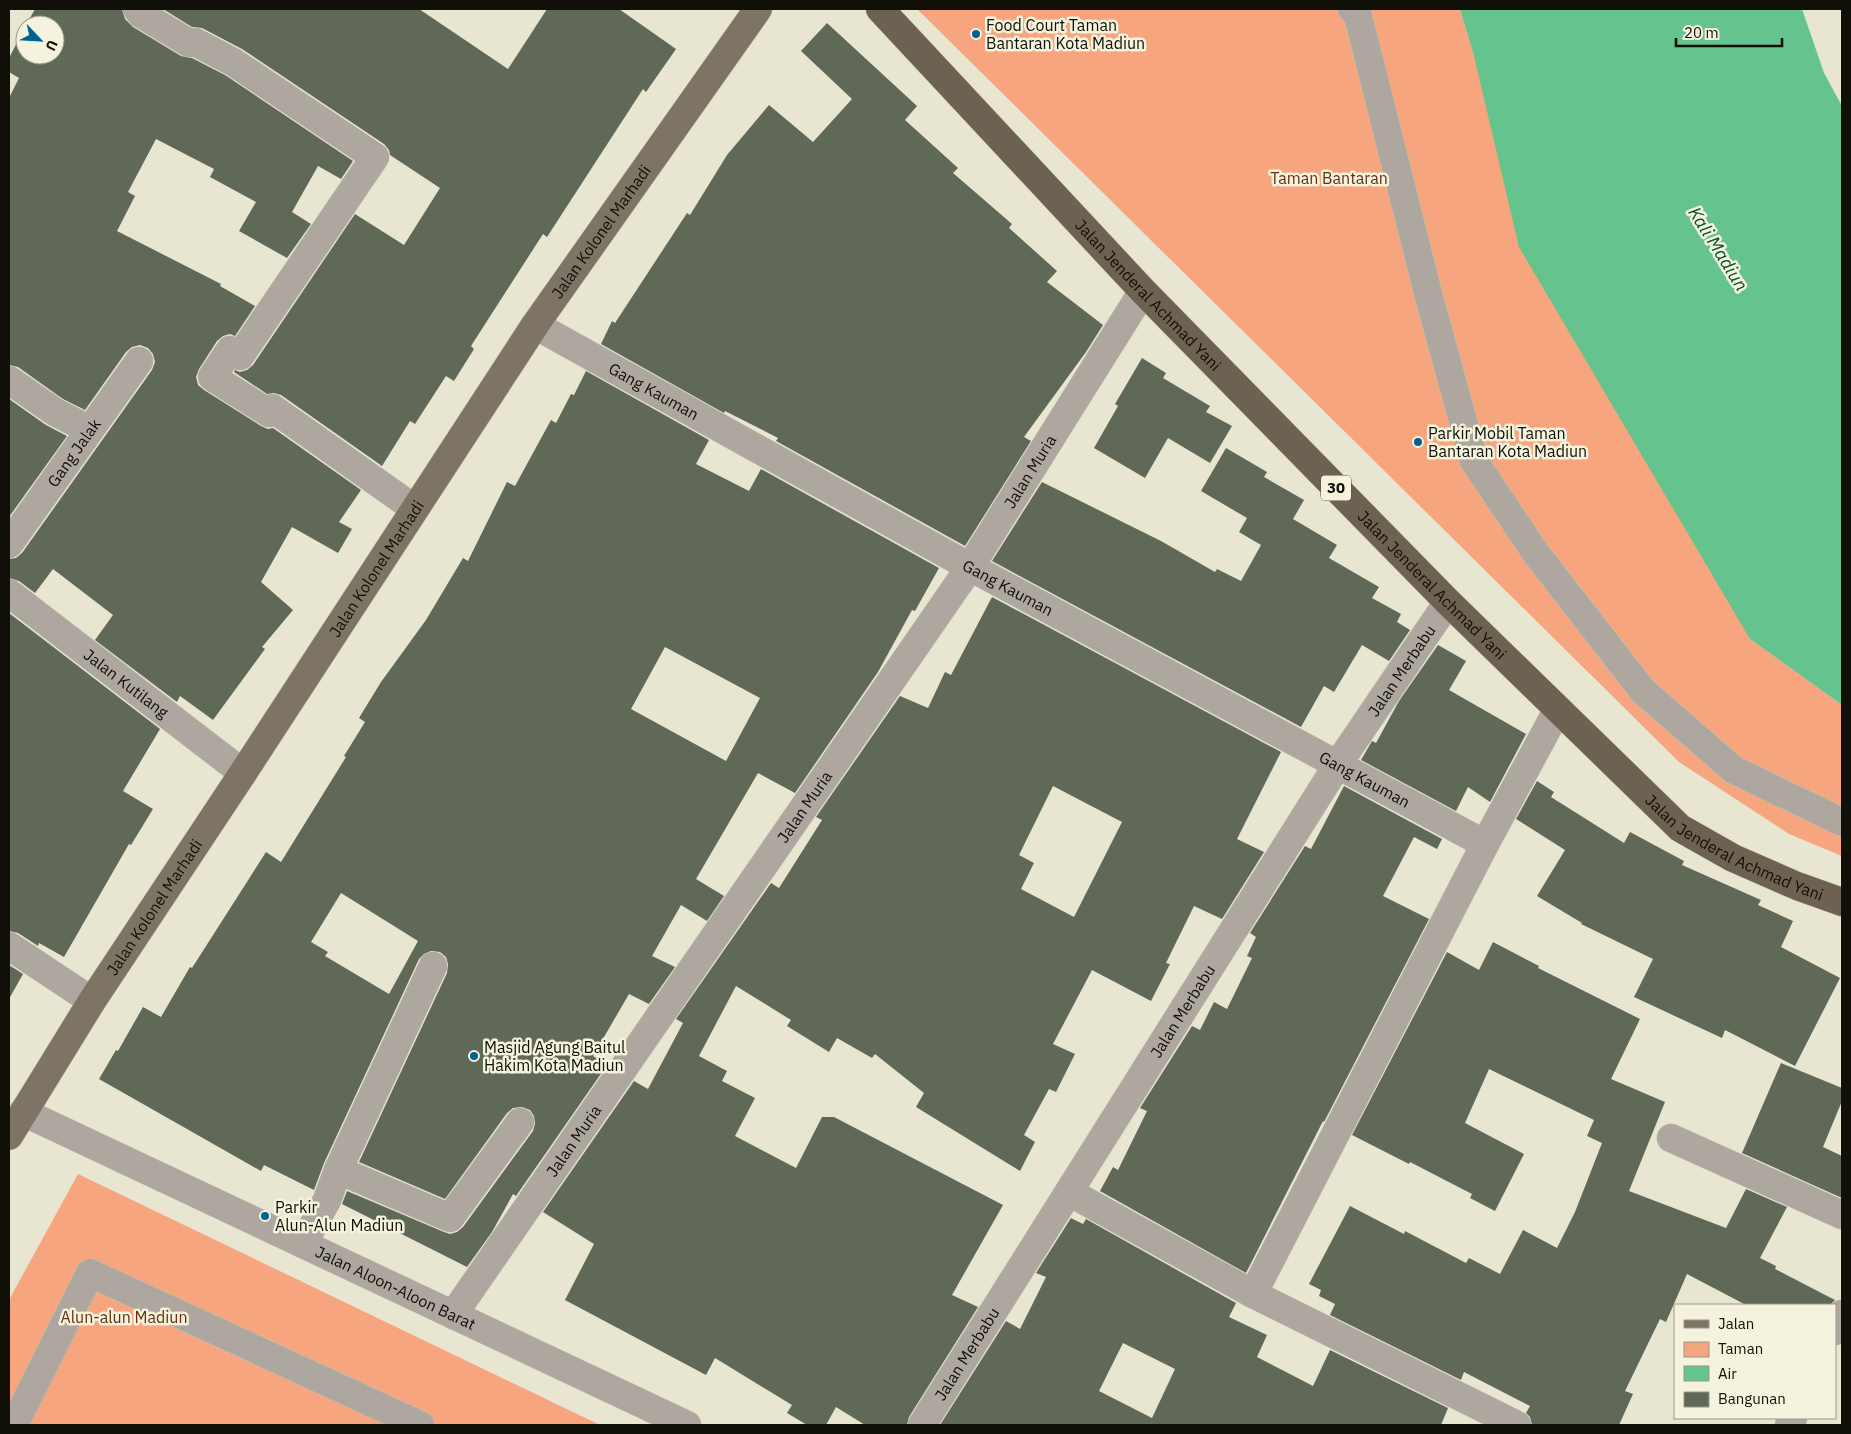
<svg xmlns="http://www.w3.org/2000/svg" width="1851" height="1434" viewBox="0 0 1851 1434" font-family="'IBM Plex Sans',sans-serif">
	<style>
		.green { fill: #f7a57e }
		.water { fill: #65c38d }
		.building { fill: #606958; fill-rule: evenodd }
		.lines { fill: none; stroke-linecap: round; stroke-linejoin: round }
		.minor-casing { stroke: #c5c4b0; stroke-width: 29 }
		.major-casing { stroke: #c5c4b0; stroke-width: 29 }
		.highway-casing { stroke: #c5c4b0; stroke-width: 29 }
		.minor { stroke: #ada79f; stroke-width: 28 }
		.major { stroke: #7e7466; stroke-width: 28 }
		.highway { stroke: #6d6152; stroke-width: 28 }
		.poi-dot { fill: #006291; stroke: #f5f3dd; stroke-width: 2 }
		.labels { text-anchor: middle; stroke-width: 5; stroke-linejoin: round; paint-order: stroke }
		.shield { fill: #f5f3dd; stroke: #555348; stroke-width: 1 }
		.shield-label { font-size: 15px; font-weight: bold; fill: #100f08 }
		.poi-label { font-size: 16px; fill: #100f08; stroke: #f5f3dd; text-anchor: start }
		.park-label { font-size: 16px; fill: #662f11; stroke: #f5f3dd }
		.street-label { font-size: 16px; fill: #100f08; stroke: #f5f3dd }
		.water-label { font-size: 18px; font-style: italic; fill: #014f2d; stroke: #f5f3dd }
	</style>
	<rect width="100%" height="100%" fill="#e8e6d0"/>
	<path class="green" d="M 917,9 L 1460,9 L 1474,56 L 1750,639 L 1842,705 L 1842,856 L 1789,834 L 1679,762 Z
		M 78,1174 L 600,1425 L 9,1425 L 9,1300 Z"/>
	<path class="water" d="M 1460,9 L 1802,9 L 1824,73 L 1842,106 L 1842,705 L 1750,639 L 1519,247 L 1474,56 Z"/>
	<path class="building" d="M 35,9 L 122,9 L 125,19 L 133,27 L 181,56 L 192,58 L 225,75 L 353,161 L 341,179 L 318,166 L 292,212 L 311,224 L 287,258 L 239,231 L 256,202 L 210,177 L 214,169 L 156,139 L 128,192 L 135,196 L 117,231 L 221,284 L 220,286 L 255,306 L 235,336 L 230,334 L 223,336 L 217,341 L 199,369 L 196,377 L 198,385 L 204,390 L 261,426 L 268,429 L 273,428 L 361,490 L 339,522 L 352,529 L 338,553 L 292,527 L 261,582 L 293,610 L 262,647 L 265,649 L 213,720 L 180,696 L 177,702 L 95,640 L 113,615 L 53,569 L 35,593 L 19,581 L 9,578 L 9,559 L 16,558 L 22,553 L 152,370 L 155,362 L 153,354 L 148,348 L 140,345 L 132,347 L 126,352 L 85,410 L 63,399 L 18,367 L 9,365 L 9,98 L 19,78 L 9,72 L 9,58 L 25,27 L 25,55 L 55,55 L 55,25 L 26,25 Z
		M 163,9 L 419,9 L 508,69 L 547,9 L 619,9 L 676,49 L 646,92 L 643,89 L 547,237 L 543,234 L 471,346 L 474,349 L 454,381 L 446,376 L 415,424 L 410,421 L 382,466 L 281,395 L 274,393 L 267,394 L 234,372 L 235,370 L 240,372 L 247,370 L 253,365 L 355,214 L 404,245 L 440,188 L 390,155 L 389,150 L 384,144 L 242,49 L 202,28 L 192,27 Z
		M 827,23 L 917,106 L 905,120 L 958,168 L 953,173 L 1012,224 L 1009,228 L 1057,271 L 1047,282 L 1103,325 L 1086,352 L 1024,437 L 1031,441 L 965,546 L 776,441 L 778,438 L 725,411 L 724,413 L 601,344 L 612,321 L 615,323 L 687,213 L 690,215 L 727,155 L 769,105 L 813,142 L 852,99 L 801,51 Z
		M 1142,358 L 1166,373 L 1163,378 L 1210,406 L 1206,412 L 1232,426 L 1210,463 L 1168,438 L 1145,478 L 1094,448 L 1118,406 L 1115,404 Z
		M 586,371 L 709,440 L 696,464 L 749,491 L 761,469 L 939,568 L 915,611 L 912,610 L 878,672 L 795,793 L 758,773 L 696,879 L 724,896 L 707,921 L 681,905 L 652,956 L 675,967 L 649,1004 L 629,994 L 593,1056 L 607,1065 L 516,1196 L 513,1194 L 492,1232 L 467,1267 L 342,1204 L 347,1191 L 444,1232 L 450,1234 L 457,1232 L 463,1227 L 533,1131 L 535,1124 L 534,1116 L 530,1110 L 522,1107 L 513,1108 L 507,1113 L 445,1199 L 359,1162 L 447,973 L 448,964 L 446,957 L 440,952 L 431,951 L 424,954 L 419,959 L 324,1163 L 314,1190 L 264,1165 L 261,1171 L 99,1079 L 116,1050 L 118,1051 L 143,1007 L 161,1017 L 190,967 L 192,968 L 266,852 L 281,862 L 346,757 L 344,756 L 365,722 L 359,718 L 381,682 L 426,620 L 463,558 L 468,561 L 507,482 L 515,486 L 551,420 L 556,423 L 571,394 L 574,395 ZM 665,647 L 760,698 L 726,761 L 631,709 ZM 341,893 L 418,941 L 389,994 L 325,956 L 328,952 L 311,942 Z
		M 9,399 L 46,425 L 67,436 L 9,517 Z
		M 1226,448 L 1267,472 L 1264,477 L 1304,500 L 1293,519 L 1337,545 L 1329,558 L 1379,587 L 1372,598 L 1401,614 L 1397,622 L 1410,630 L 1389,661 L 1362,645 L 1334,692 L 1324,686 L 1301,727 L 992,561 L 1042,482 L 1161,541 L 1215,572 L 1217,569 L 1241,581 L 1261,545 L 1239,532 L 1247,518 L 1201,491 Z
		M 992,597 L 1281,752 L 1237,839 L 1264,852 L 1222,919 L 1194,906 L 1166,963 L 1170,964 L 1151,1001 L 1092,970 L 1053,1044 L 1075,1054 L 1056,1092 L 1049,1089 L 1024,1135 L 1035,1142 L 1020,1171 L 916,1107 L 924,1093 L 875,1054 L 872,1058 L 837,1038 L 829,1052 L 787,1026 L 791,1020 L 736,986 L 699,1056 L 727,1071 L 722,1081 L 755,1098 L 735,1136 L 796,1168 L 822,1117 L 834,1117 L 1003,1205 L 952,1295 L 978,1307 L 909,1417 L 907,1425 L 865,1425 L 836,1407 L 826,1425 L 807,1425 L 787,1413 L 792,1405 L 715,1358 L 706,1375 L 565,1300 L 594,1244 L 543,1212 L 634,1081 L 648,1089 L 683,1023 L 676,1019 L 771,883 L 779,888 L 822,820 L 816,817 L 900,696 L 928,708 L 945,672 L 951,675 ZM 1053,786 L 1122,822 L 1074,917 L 1021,889 L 1034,863 L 1019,855 Z
		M 9,613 L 160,729 L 123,791 L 153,809 L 131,845 L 129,844 L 64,957 L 39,943 L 38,946 L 18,933 L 9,931 Z
		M 1438,645 L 1466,661 L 1449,690 L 1526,734 L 1490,802 L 1468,787 L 1456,811 L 1361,760 L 1372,741 L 1376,743 L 1399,701 Z
		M 1537,781 L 1554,792 L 1551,797 L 1624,843 L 1630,832 L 1684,861 L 1682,865 L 1761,900 L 1758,905 L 1793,921 L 1781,947 L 1840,978 L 1795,1066 L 1725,1030 L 1722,1038 L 1634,997 L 1653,959 L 1581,924 L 1582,923 L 1537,896 L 1565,850 L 1516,819 Z
		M 1344,786 L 1442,839 L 1437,849 L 1414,837 L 1383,896 L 1429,919 L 1324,1122 L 1323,1121 L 1246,1273 L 1100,1191 L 1113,1167 L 1118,1170 L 1147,1111 L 1140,1108 L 1192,1026 L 1200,1030 L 1214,1002 L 1227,1009 L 1252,958 L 1247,956 L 1256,937 L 1250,933 L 1305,846 L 1311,849 Z
		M 1493,942 L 1539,966 L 1538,968 L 1640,1019 L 1611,1079 L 1665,1102 L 1629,1191 L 1726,1228 L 1746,1189 L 1787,1207 L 1760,1258 L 1776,1266 L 1775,1269 L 1835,1300 L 1830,1305 L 1746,1305 L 1687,1274 L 1666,1322 L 1660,1319 L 1625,1391 L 1633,1394 L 1619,1425 L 1532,1425 L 1530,1417 L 1526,1413 L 1530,1406 L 1464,1372 L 1461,1380 L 1330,1315 L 1335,1304 L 1319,1296 L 1321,1290 L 1309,1284 L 1350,1206 L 1404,1234 L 1405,1231 L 1466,1263 L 1469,1258 L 1500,1274 L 1523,1230 L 1557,1248 L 1575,1212 L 1602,1143 L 1587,1136 L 1594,1120 L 1489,1069 L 1465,1123 L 1524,1154 L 1495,1211 L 1470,1198 L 1472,1194 L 1410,1162 L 1409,1164 L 1352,1135 L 1447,952 L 1479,970 Z
		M 9,965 L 23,974 L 9,999 Z
		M 1781,1063 L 1842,1088 L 1842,1101 L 1823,1147 L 1842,1156 L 1842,1198 L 1742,1153 Z
		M 1071,1218 L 1083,1224 L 1086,1219 L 1236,1303 L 1229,1317 L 1267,1335 L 1257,1357 L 1313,1386 L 1330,1350 L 1448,1408 L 1441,1425 L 940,1425 L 1006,1321 L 1020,1329 L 1046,1277 L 1036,1273 ZM 1123,1343 L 1175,1369 L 1152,1418 L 1099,1391 Z"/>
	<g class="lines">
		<g class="minor-casing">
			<g id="minor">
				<path d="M 137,9 L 141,14 L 189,43 L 195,42 L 233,62 L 375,157 L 240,356 L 230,350 L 212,377 L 269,413 L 272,408 L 415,509"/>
				<path d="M 1352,9 L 1358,16 L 1429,297 L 1474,461 L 1535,552 L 1643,691 L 1734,770 L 1842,822"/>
				<path id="s1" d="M 535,325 L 970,567 L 1485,844"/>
				<path d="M 9,380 L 55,412 L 90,430"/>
				<path id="s2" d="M 9,544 L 139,361"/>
				<path id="s3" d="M 9,593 L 243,773"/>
				<path d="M 9,946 L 92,1001"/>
				<path id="s4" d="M 23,1112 L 687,1425"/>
				<path d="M 1671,1138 L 1842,1215"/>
				<path d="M 338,1170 L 450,1218 L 520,1122"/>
				<path d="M 1069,1192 L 1253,1294 L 1485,844 L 1558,709"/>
				<path d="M 303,1244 L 327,1200 L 338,1170 L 433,966"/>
				<path d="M 1253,1294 L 1517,1425"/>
				<path id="s5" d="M 453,1315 L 970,567 L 1143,291"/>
				<path d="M 1835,1331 L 1842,1314"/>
				<path d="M 14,1425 L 90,1273 L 420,1425"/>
				<path id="s6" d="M 922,1425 L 1338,764 L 1448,602"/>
				<path d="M 1789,1425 L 1793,1418"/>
			</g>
		</g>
		<g class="major-casing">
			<g id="major">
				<path id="s7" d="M 9,1136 L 92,1001 L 243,773 L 535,325 L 758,9"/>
			</g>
		</g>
		<g class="highway-casing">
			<g id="highway">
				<path id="s8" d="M 880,9 L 1143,291 L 1448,602 L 1680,828 L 1733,858 L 1797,886 L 1842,902"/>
			</g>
		</g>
		<use href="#minor" class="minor"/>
		<use href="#major" class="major"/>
		<use href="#highway" class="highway"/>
	</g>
	<g class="poi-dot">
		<circle cx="976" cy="34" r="5"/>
		<circle cx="1418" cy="442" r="5"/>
		<circle cx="474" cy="1056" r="5"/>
		<circle cx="265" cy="1216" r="5"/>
	</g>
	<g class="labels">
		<rect class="shield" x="1321" y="475.5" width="30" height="25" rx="4"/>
		<g class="shield-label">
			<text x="1336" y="493">30</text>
		</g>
		<g class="poi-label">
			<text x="986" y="31">Food Court Taman<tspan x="986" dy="18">Bantaran Kota Madiun</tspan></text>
			<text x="1428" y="439">Parkir Mobil Taman<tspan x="1428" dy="18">Bantaran Kota Madiun</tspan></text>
			<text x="484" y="1053">Masjid Agung Baitul<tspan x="484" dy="18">Hakim Kota Madiun</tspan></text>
			<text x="275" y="1213">Parkir<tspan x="275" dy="18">Alun-Alun Madiun</tspan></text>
		</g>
		<g class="park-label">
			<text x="1329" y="184">Taman Bantaran</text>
			<text x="124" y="1323">Alun-alun Madiun</text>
		</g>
		<g class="street-label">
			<text dy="6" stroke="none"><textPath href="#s7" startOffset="1081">Jalan Kolonel Marhadi</textPath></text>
			<text dy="6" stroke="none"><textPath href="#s8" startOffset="392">Jalan Jenderal Achmad Yani</textPath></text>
			<text dy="6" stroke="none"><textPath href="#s1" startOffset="136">Gang Kauman</textPath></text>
			<text dy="6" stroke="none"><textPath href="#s2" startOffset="112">Gang Jalak</textPath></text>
			<text dy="6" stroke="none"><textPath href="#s5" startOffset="1022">Jalan Muria</textPath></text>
			<text dy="6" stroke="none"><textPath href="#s7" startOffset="676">Jalan Kolonel Marhadi</textPath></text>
			<text dy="6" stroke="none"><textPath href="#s8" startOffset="798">Jalan Jenderal Achmad Yani</textPath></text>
			<text dy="6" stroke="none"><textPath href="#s1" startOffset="541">Gang Kauman</textPath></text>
			<text dy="6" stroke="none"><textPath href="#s6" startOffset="894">Jalan Merbabu</textPath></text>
			<text dy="6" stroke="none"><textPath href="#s3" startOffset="148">Jalan Kutilang</textPath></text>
			<text dy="6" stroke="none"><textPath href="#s1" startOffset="946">Gang Kauman</textPath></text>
			<text dy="6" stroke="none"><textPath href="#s5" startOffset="618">Jalan Muria</textPath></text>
			<text dy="6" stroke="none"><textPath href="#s8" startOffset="1202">Jalan Jenderal Achmad Yani</textPath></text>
			<text dy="6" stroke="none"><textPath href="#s7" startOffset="271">Jalan Kolonel Marhadi</textPath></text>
			<text dy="6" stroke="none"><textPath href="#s6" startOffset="489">Jalan Merbabu</textPath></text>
			<text dy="6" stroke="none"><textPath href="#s5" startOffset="212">Jalan Muria</textPath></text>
			<text dy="6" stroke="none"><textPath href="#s4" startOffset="412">Jalan Aloon-Aloon Barat</textPath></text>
			<text dy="6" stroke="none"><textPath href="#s6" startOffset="84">Jalan Merbabu</textPath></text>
		</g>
		<g class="water-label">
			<text transform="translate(1718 249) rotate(58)" y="6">Kali Madiun</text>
		</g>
	</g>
	<rect width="1851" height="1434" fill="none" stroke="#100f08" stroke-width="20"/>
	<rect x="1674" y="1304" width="162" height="115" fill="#f5f3dd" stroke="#999888"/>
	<rect x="1684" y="1320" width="25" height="8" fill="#7e7466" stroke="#999888"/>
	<text x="1718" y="1329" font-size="15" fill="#100f08">Jalan</text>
	<rect x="1684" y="1342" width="25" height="15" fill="#f7a57e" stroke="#999888"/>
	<text x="1718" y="1354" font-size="15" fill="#100f08">Taman</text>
	<rect x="1684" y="1366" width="25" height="15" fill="#65c38d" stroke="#999888"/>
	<text x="1718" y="1379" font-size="15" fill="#100f08">Air</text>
	<rect x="1684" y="1392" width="25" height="15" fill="#606958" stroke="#999888"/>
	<text x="1718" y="1404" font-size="15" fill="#100f08">Bangunan</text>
	<g transform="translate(40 40) rotate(115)"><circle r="24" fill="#f5f3dd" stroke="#999888"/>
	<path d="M0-4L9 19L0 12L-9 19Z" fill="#006291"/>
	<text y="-8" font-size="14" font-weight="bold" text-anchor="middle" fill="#100f08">U</text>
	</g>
	<path d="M1676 38v8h106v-8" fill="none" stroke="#100f08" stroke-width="2.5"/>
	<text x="1684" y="38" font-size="15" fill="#100f08" stroke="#f5f3dd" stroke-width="4" paint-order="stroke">20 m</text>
</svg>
